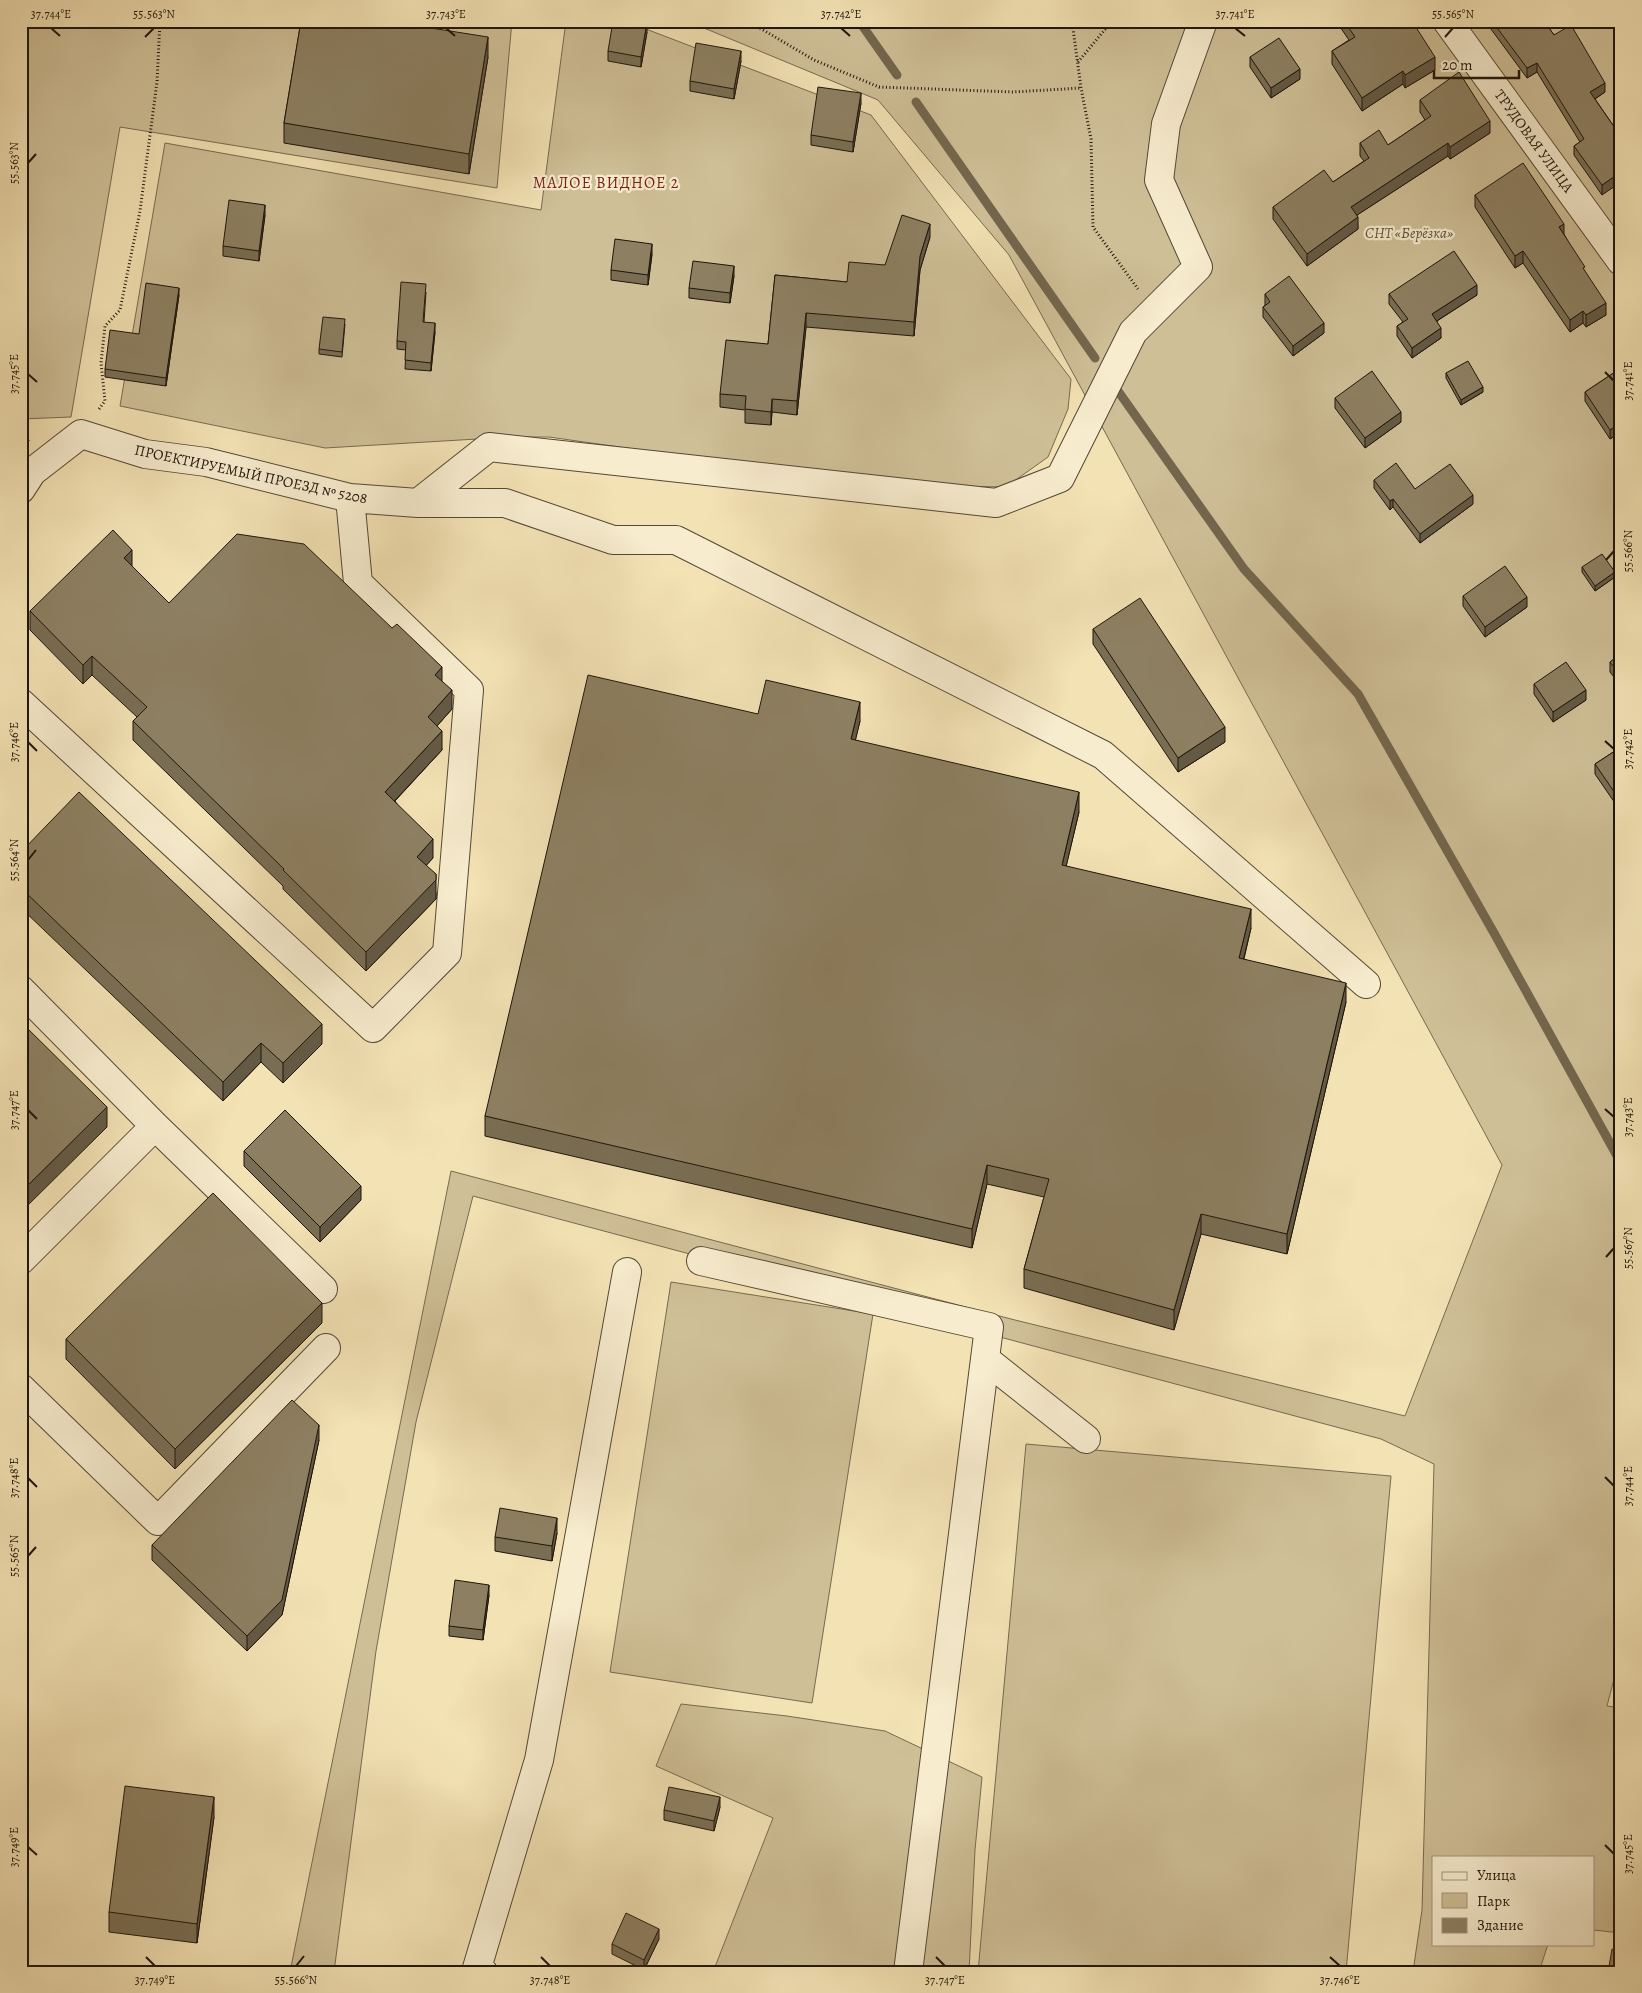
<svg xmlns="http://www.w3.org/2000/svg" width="1642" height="1993" viewBox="0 0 1642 1993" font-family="Alegreya,serif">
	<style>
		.green { fill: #cfbf97; stroke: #766a50 }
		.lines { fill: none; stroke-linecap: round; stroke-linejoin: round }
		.stream { stroke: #73664d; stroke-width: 9 }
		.minor-casing { stroke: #534834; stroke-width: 30 }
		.path { stroke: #1e150a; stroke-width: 3; stroke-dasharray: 1 2.5; stroke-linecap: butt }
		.minor { stroke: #f7ecce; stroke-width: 28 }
		.wall { fill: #796e54; stroke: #1e150a }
		.shaded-wall { fill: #635a45; stroke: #1e150a }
		.building { fill: #8d8062; stroke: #1e150a }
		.ticks { fill: none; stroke: #1e150a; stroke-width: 2 }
		.labels { text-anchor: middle; stroke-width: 4.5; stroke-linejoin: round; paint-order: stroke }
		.street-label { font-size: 15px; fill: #1e150a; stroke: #f7ecce }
		.park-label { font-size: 15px; font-style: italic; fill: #5c503b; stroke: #f7ecce }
		.neighbourhood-label { font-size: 16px; letter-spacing: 1px; fill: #7a1f14; stroke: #f7ecce }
		.neatline { fill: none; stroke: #1e150a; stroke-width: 2 }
		.ticks-label { font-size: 12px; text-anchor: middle; fill: #1e150a }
	</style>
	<rect width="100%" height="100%" fill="#f3e2b4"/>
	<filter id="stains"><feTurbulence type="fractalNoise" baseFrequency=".004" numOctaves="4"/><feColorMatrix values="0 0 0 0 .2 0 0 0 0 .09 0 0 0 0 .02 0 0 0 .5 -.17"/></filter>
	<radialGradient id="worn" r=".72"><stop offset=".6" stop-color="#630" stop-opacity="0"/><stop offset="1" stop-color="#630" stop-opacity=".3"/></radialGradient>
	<path class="green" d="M 21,21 L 512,21 L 497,188 L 120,127 L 71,417 L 21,419 Z
		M 566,21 L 625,21 L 871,115 L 1071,379 L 1068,409 L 1048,457 L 1006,487 L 888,485 L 549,437 L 511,437 L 325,448 L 120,406 L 165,143 L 541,210 Z
		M 687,21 L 1621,21 L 1621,1652 L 1607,1706 L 1621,1708 L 1621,1933 L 1593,1930 L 1593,1857 L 1433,1857 L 1433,1944 L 1548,1944 L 1539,1972 L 1413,1972 L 1422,1910 L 1434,1464 L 1381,1439 L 473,1196 L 416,1422 L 376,1651 L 334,1972 L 290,1972 L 451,1171 L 1011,1319 L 1405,1416 L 1502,1165 L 1009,255 L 878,100 Z
		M 671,1282 L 873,1314 L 812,1703 L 610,1672 Z
		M 1026,1444 L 1391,1476 L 1346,1972 L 978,1972 Z
		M 681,1704 L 787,1716 L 885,1731 L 982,1777 L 975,1850 L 969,1972 L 713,1972 L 773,1818 L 656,1766 Z"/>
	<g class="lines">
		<path class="stream" d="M 859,21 L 897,75
			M 916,102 L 1095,358
			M 1118,391 L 1244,569 L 1358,694 L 1494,933 L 1621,1163"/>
		<g class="minor-casing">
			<path id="minor" d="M 1447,21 L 1621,261
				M 21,489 L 32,472 L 81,434 L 145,454 L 206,462 L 350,498 L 418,503 L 505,503 L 613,540 L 676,540 L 1103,755 L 1366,984
				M 418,503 L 489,447 L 996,503 L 1060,478 L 1133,332 L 1198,267 L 1159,180 L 1166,124 L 1203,21
				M 21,703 L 373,1028 L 447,953 L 469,690 L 358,583 L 350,498
				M 21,990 L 155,1126 L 21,1260
				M 155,1126 L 323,1289
				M 701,1261 L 989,1327 L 908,1972
				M 985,1359 L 1086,1439
				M 21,1388 L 158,1521 L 326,1348
				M 483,1972 L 477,1968 L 539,1760 L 627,1272"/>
		</g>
		<path class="path" d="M 748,21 L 814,60 L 879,87 L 1013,92 L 1081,88
			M 1072,21 L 1081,88 L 1091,139 L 1093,227 L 1138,289
			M 1078,62 L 1112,21
			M 99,409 L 105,401 L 101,363 L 105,326 L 120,310 L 140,211 L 157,82 L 160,21
			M 21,429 L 29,441"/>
		<use href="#minor" class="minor"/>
	</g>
	<path class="wall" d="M 301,21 L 416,21 L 416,25 L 488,57 L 469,174 L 284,143 L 284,123 Z
		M 1336,21 L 1385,21 L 1388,26 L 1435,70 L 1405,88 L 1403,84 L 1362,111 L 1332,64 L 1332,51 L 1349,40 Z
		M 1485,21 L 1544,21 L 1554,35 L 1605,92 L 1595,99 L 1617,131 L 1602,195 L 1574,155 L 1574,146 L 1580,142 L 1537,72 L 1527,78 Z
		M 647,32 L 641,67 L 608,61 L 608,51 Z
		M 1250,57 L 1300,79 L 1271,98 L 1250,67 Z
		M 741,61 L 734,99 L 690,91 L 690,81 Z
		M 1420,100 L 1490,133 L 1450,159 L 1448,156 L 1357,215 L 1358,229 L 1307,266 L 1273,219 L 1273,207 L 1333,182 L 1364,161 L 1360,156 L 1360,143 L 1388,145 L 1425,120 L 1420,112 Z
		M 861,103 L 853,152 L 811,145 L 811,135 Z
		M 1475,195 L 1564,234 L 1585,272 L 1606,315 L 1586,327 L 1583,323 L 1570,332 L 1523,263 L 1515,268 L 1475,207 Z
		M 265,215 L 259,261 L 223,256 L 223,246 Z
		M 930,237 L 920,270 L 914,336 L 806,327 L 797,415 L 772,412 L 771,425 L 745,423 L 745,410 L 720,407 L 720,394 L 768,344 L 775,275 L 847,282 L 885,265 Z
		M 652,254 L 648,285 L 611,280 L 611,270 Z
		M 734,276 L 730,303 L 689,298 L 689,288 Z
		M 426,292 L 424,322 L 435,332 L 431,371 L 405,369 L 406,350 L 397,349 L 397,341 Z
		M 1265,294 L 1324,333 L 1293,356 L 1263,317 L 1263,307 L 1265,305 Z
		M 1389,294 L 1477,295 L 1437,321 L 1441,338 L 1412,358 L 1397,336 L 1397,326 L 1403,322 L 1389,304 Z
		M 179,295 L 166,386 L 105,377 L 105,369 L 139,334 Z
		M 345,324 L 342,357 L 319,354 L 319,349 Z
		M 1621,368 L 1621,435 L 1619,433 L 1610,439 L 1585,401 L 1585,392 Z
		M 1446,373 L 1483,392 L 1461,405 L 1446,378 Z
		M 1335,398 L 1401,422 L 1365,448 L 1335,408 Z
		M 1374,480 L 1415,489 L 1473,504 L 1420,543 L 1393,507 L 1390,510 L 1374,488 Z
		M 132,566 L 169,603 L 442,682 L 452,709 L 437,726 L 442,750 L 395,801 L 433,858 L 426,865 L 436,893 L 436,899 L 366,971 L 283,889 L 283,886 L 133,740 L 133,721 L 137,717 L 92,675 L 83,684 L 30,630 L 30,611 Z
		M 1582,567 L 1615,577 L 1595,591 L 1582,572 Z
		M 1463,596 L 1527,607 L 1485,637 L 1463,606 Z
		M 1093,629 L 1225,742 L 1178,772 L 1093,644 Z
		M 1621,654 L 1621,686 L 1610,672 L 1610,662 Z
		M 1534,684 L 1586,700 L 1553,722 L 1534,694 Z
		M 758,714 L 860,721 L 855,740 L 1079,812 L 1066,866 L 1251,928 L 1244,959 L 1346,1002 L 1287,1254 L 1201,1234 L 1174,1330 L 1024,1288 L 1024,1269 L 1044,1197 L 987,1184 L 972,1248 L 485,1136 L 485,1116 Z
		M 1621,747 L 1617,806 L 1595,774 L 1595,764 Z
		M 21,852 L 322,1044 L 283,1083 L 261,1062 L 223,1101 L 21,908 Z
		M 244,1151 L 361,1200 L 320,1242 L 244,1166 Z
		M 322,1323 L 175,1469 L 66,1359 L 66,1339 Z
		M 319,1440 L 282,1615 L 247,1651 L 152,1560 L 152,1545 Z
		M 557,1533 L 552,1561 L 495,1551 L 495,1537 Z
		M 489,1595 L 483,1640 L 449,1636 L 449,1626 Z
		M 720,1807 L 714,1831 L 664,1820 L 664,1810 Z
		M 214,1817 L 197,1943 L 109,1932 L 109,1912 Z
		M 659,1939 L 644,1970 L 612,1954 L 612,1944 Z"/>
	<path class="shaded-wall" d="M 413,21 L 416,21 L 412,44 L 412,25 Z
		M 647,22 L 647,32 L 641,67 L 641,57 Z
		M 488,37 L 488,57 L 469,174 L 469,154 Z
		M 741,51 L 741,61 L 734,99 L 734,89 Z
		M 1435,57 L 1435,70 L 1405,88 L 1405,75 Z
		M 1537,63 L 1537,72 L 1527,78 L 1527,68 Z
		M 1300,69 L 1300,79 L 1271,98 L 1271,88 Z
		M 1403,71 L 1403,84 L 1362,111 L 1362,98 Z
		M 1605,83 L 1605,92 L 1590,102 L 1590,92 Z
		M 861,93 L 861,103 L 853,152 L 853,142 Z
		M 1490,121 L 1490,133 L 1450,159 L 1450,147 Z
		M 1448,143 L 1448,156 L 1351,219 L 1351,207 Z
		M 1621,172 L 1621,182 L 1602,195 L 1602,185 Z
		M 265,205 L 265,215 L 259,261 L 259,251 Z
		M 1358,217 L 1358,229 L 1307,266 L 1307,254 Z
		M 930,224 L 930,237 L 920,270 L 914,336 L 914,322 L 920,256 Z
		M 1564,224 L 1564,236 L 1559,227 Z
		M 652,244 L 652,254 L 648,285 L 648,275 Z
		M 1523,251 L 1523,263 L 1515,268 L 1515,256 Z
		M 734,266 L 734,276 L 730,303 L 730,293 Z
		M 1477,285 L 1477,295 L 1432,324 L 1432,314 Z
		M 179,288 L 179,295 L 166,386 L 166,378 Z
		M 1606,303 L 1606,315 L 1586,327 L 1586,315 Z
		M 1583,311 L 1583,323 L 1570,332 L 1570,320 Z
		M 806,313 L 806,327 L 797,415 L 797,401 Z
		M 435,323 L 435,332 L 431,371 L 431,363 Z
		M 1324,323 L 1324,333 L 1293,356 L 1293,346 Z
		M 1441,328 L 1441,338 L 1412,358 L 1412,348 Z
		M 1483,387 L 1483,392 L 1461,405 L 1461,400 Z
		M 772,399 L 772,412 L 771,425 L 771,412 Z
		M 1401,412 L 1401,422 L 1365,448 L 1365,438 Z
		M 1619,424 L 1619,433 L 1610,439 L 1610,430 Z
		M 1473,495 L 1473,504 L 1420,543 L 1420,534 Z
		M 1393,499 L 1393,507 L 1390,510 L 1390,501 Z
		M 132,550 L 132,569 L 124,558 Z
		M 1615,572 L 1615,577 L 1595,591 L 1595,586 Z
		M 1527,597 L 1527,607 L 1485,637 L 1485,627 Z
		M 92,656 L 92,675 L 83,684 L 83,665 Z
		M 442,667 L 442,686 L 435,675 Z
		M 452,690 L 452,709 L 428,736 L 428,717 Z
		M 1586,690 L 1586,700 L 1553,722 L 1553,712 Z
		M 860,702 L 860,721 L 851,759 L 851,739 Z
		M 1225,727 L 1225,742 L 1178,772 L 1178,758 Z
		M 442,731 L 442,750 L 385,811 L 385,792 Z
		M 24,738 L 24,753 L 21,756 L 21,741 Z
		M 1079,792 L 1079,812 L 1062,884 L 1062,865 Z
		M 1621,793 L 1621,803 L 1617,806 L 1617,796 Z
		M 433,839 L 433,858 L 417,876 L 417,857 Z
		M 436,874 L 436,899 L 366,971 L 366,952 Z
		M 1251,909 L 1251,928 L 1239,977 L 1239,958 Z
		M 1346,983 L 1346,1002 L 1287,1254 L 1287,1234 Z
		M 322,1024 L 322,1044 L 283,1083 L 283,1063 Z
		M 261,1043 L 261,1062 L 223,1101 L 223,1082 Z
		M 107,1107 L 107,1127 L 21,1212 L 21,1192 Z
		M 987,1165 L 987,1184 L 972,1248 L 972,1229 Z
		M 361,1186 L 361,1200 L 320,1242 L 320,1227 Z
		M 1201,1214 L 1201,1234 L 1174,1330 L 1174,1310 Z
		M 322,1303 L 322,1323 L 175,1469 L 175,1449 Z
		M 319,1425 L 319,1440 L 282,1615 L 247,1651 L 247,1636 Z
		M 557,1518 L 557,1533 L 552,1561 L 552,1546 Z
		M 489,1585 L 489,1595 L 483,1640 L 483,1630 Z
		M 214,1797 L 214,1817 L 197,1943 L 197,1924 Z
		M 720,1797 L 720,1807 L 714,1831 L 714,1821 Z
		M 659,1929 L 659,1939 L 644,1970 L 644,1960 Z"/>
	<path class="building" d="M 301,21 L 413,21 L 412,25 L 488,37 L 469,154 L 284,123 Z
		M 613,21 L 642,21 L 647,22 L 641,57 L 608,51 Z
		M 1344,21 L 1385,21 L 1388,26 L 1395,21 L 1412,21 L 1435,57 L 1405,75 L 1403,71 L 1362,98 L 1332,51 L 1355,37 Z
		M 1492,21 L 1544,21 L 1554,35 L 1571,25 L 1605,83 L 1590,92 L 1617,131 L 1621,129 L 1621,172 L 1602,185 L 1574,146 L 1584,139 L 1537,63 L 1527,68 Z
		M 1279,38 L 1300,69 L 1271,88 L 1250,57 Z
		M 696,43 L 741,51 L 734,89 L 690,81 Z
		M 1459,72 L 1490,121 L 1450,147 L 1448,143 L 1351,207 L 1358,217 L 1307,254 L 1273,207 L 1324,170 L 1333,182 L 1369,158 L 1360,143 L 1379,130 L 1388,145 L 1431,116 L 1420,100 Z
		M 818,87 L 861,93 L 853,142 L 811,135 Z
		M 1523,163 L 1564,224 L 1559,227 L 1585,267 L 1583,268 L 1606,303 L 1586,315 L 1583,311 L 1570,320 L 1523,251 L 1515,256 L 1475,195 Z
		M 229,200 L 265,205 L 259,251 L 223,246 Z
		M 902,215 L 930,224 L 920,256 L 914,322 L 806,313 L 797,401 L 772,399 L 771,412 L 745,409 L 746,396 L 720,394 L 726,340 L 768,344 L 775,275 L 847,282 L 849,262 L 885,265 Z
		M 615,239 L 652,244 L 648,275 L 611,270 Z
		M 1454,251 L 1477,285 L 1432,314 L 1441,328 L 1412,348 L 1397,326 L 1408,319 L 1389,294 Z
		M 693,261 L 734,266 L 730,293 L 689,288 Z
		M 1289,276 L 1324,323 L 1293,346 L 1263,307 L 1270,302 L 1265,294 Z
		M 401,282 L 426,284 L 423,322 L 435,323 L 431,363 L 405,360 L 406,342 L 397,341 Z
		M 146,283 L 179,288 L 166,378 L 105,369 L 110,330 L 139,334 Z
		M 323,317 L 345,319 L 342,352 L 319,349 Z
		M 1468,361 L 1483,387 L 1461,400 L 1446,373 Z
		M 1621,368 L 1621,426 L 1619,424 L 1610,430 L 1585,392 Z
		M 1372,371 L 1401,412 L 1365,438 L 1335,398 Z
		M 1396,463 L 1415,489 L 1450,464 L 1473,495 L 1420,534 L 1393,499 L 1390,501 L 1374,480 Z
		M 113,530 L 132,550 L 124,558 L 169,603 L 237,534 L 304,544 L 392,628 L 397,624 L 442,667 L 435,675 L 452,690 L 428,717 L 442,731 L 385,792 L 433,839 L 417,857 L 436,874 L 436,880 L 366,952 L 283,870 L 284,869 L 133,721 L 147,707 L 92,656 L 83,665 L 30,611 Z
		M 1602,554 L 1615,572 L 1595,586 L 1582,567 Z
		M 1505,566 L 1527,597 L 1485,627 L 1463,596 Z
		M 1140,598 L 1225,727 L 1178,758 L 1093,629 Z
		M 1621,654 L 1621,676 L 1610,662 Z
		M 1566,662 L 1586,690 L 1553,712 L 1534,684 Z
		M 588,675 L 758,714 L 766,680 L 860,702 L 851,739 L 1079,792 L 1062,865 L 1251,909 L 1239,958 L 1346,983 L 1287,1234 L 1201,1214 L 1174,1310 L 1024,1269 L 1049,1179 L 987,1165 L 972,1229 L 485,1116 Z
		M 1621,747 L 1621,793 L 1617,796 L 1595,764 Z
		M 79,792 L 322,1024 L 283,1063 L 261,1043 L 223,1082 L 21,888 L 21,852 Z
		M 21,1022 L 107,1107 L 21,1192 Z
		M 285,1110 L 361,1186 L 320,1227 L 244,1151 Z
		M 213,1193 L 322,1303 L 175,1449 L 66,1339 Z
		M 292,1400 L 319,1425 L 282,1600 L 247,1636 L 152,1545 Z
		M 500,1508 L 557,1518 L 552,1546 L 495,1537 Z
		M 455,1580 L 489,1585 L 483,1630 L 449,1626 Z
		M 125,1786 L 214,1797 L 197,1924 L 109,1912 Z
		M 669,1787 L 720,1797 L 714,1821 L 664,1810 Z
		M 626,1913 L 659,1929 L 644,1960 L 612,1944 Z
		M 1612,1949 L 1621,1951 L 1621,1972 L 1608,1972 Z"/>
	<path class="ticks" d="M 51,28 L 60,36M 446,28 L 455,36M 841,28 L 850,36M 1235,28 L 1245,36M 145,37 L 154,28M 1445,37 L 1453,28M 28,163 L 36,154M 1605,372 L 1614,381M 28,374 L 37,382M 1606,560 L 1614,551M 1605,741 L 1614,749M 28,742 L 37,751M 28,860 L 36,850M 1605,1109 L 1614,1117M 28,1110 L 37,1119M 1606,1257 L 1614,1248M 1605,1477 L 1614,1486M 28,1478 L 37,1487M 28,1556 L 36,1547M 1605,1845 L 1614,1854M 28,1847 L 37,1855M 146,1957 L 155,1966M 541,1957 L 550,1966M 936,1957 L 945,1966M 1330,1957 L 1340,1966M 296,1966 L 304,1956"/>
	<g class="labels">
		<g class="street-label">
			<text transform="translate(1534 141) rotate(54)" y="5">ТРУДОВАЯ УЛИЦА</text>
			<text transform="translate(251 474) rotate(12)" y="5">ПРОЕКТИРУЕМЫЙ ПРОЕЗД № 5208</text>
		</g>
		<g class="park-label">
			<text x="1409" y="238">СНТ «Берёзка»</text>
		</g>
		<g class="neighbourhood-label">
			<text x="606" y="188">МАЛОЕ ВИДНОЕ 2</text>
		</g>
	</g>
	<rect width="1642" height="1993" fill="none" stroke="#f3e2b4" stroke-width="55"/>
	<rect x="1432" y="1856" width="162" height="90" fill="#f7ecce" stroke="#a09680"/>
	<rect x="1442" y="1872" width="25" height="8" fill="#f7ecce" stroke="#a09680"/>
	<text x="1477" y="1880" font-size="15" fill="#1e150a">Улица</text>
	<rect x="1442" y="1893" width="25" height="15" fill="#cfbf97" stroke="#a09680"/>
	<text x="1477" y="1906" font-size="15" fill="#1e150a">Парк</text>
	<rect x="1442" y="1918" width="25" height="15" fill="#8d8062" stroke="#a09680"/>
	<text x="1477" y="1930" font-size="15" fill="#1e150a">Здание</text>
	<path d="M1434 70v8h85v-8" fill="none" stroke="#1e150a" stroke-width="2.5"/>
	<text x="1442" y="70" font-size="15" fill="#1e150a" stroke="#f7ecce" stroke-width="4" paint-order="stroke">20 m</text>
	<rect x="28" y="28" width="1586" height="1938" class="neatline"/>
	<g class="ticks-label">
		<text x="51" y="18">37.744°E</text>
		<text x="154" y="18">55.563°N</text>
		<text x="446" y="18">37.743°E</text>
		<text x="841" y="18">37.742°E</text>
		<text x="1235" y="18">37.741°E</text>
		<text x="1453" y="18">55.565°N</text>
		<text transform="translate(14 163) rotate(-90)" y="4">55.563°N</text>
		<text transform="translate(14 374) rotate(-90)" y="4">37.745°E</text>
		<text transform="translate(1628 381) rotate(-90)" y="4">37.741°E</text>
		<text transform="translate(1628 551) rotate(-90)" y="4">55.566°N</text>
		<text transform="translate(14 742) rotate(-90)" y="4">37.746°E</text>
		<text transform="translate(1628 749) rotate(-90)" y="4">37.742°E</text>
		<text transform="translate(14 860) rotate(-90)" y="4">55.564°N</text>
		<text transform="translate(14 1110) rotate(-90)" y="4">37.747°E</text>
		<text transform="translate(1628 1117) rotate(-90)" y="4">37.743°E</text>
		<text transform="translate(1628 1248) rotate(-90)" y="4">55.567°N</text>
		<text transform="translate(14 1478) rotate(-90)" y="4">37.748°E</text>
		<text transform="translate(1628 1486) rotate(-90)" y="4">37.744°E</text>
		<text transform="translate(14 1556) rotate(-90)" y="4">55.565°N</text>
		<text transform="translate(14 1847) rotate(-90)" y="4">37.749°E</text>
		<text transform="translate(1628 1854) rotate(-90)" y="4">37.745°E</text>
		<text x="155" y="1984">37.749°E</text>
		<text x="296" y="1984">55.566°N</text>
		<text x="550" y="1984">37.748°E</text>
		<text x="945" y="1984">37.747°E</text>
		<text x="1340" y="1984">37.746°E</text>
	</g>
	<rect width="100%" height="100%" filter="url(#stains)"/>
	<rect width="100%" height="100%" fill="url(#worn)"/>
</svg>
